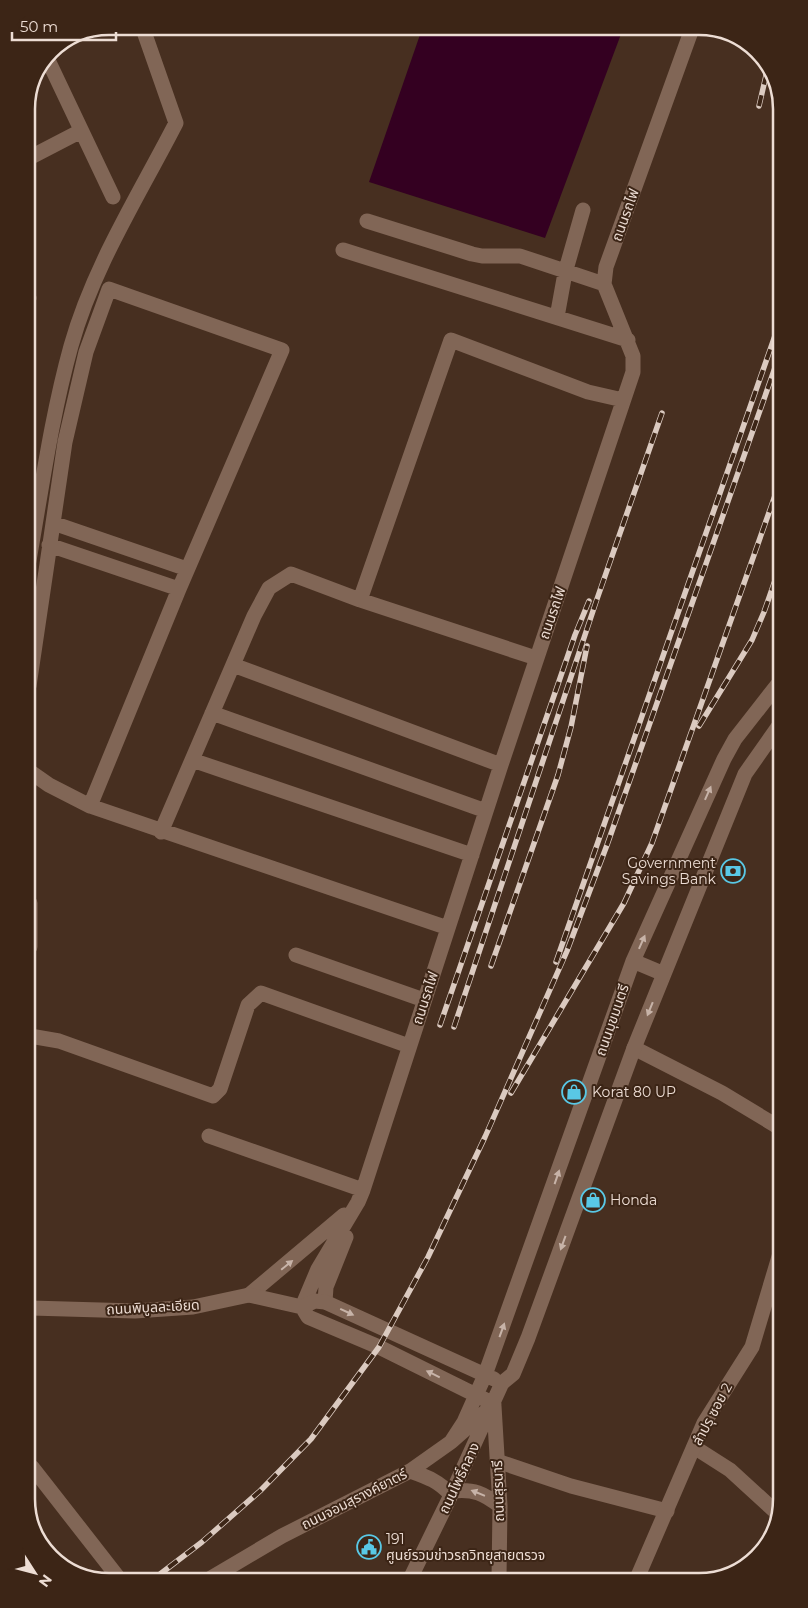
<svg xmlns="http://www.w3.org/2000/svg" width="808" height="1608" viewBox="0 0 808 1608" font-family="Montserrat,'Noto Sans Thai',sans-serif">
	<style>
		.water { fill: #340021 }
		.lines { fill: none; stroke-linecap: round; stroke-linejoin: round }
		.street { stroke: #816656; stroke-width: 15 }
		.secondary { stroke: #816656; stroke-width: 15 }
		.rail-casing { stroke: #dbcac0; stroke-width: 5.5 }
		.rail { stroke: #3c2516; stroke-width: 4; stroke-dasharray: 11; stroke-linecap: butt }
		.oneway { fill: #c7b3a8 }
		.labels { text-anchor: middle; stroke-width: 4; stroke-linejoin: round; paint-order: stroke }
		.street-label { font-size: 14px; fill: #edddd4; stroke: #3c2516 }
		.poi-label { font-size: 14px; fill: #edddd4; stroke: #3c2516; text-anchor: start }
		.rim { fill: none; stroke: #edddd4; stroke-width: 2.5 }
	</style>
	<rect width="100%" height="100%" fill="#472f20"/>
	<path class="water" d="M 423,26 L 624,26 L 545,238 L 369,182 Z"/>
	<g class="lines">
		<path class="street" d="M 47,58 L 113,197
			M 27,159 L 81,131
			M 367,221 L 472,254 L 482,256 L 520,256 L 604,284
			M 343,250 L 628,340
			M 27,293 L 29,298
			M 557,317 L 565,273 L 583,210
			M 53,523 L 187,569
			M 49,545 L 179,589
			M 28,566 C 41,493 51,418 71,346 C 93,267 139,195 176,123 L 142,26
			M 360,600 L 451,340 L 588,392 L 623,400
			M 233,665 L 501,765
			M 29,686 L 65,442 L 86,352 L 109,289 L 282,350 L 179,589 L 90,806
			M 212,713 L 486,811
			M 192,760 L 472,855
			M 29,771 L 49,785 L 90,806 L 448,928
			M 161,832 L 254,616 L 269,588 L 291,574 L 360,600 L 536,658
			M 30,947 L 30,903
			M 296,955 L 424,1000
			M 30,1036 L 59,1041 L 213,1096 L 220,1089 L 248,1005 L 261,993 L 409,1046
			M 634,1048 L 722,1093 L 780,1128
			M 209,1136 L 363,1190
			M 249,1295 L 344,1215
			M 325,1302 L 326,1287 L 346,1237
			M 302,1307 L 318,1269 L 358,1202 L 363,1190 L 501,765 L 633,372 L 633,356 L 604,284 L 606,267 L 693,26
			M 694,1447 L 730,1470 L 777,1513
			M 497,1461 L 571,1486 L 667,1511
			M 32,1467 L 121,1581"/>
		<path class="secondary" d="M 633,961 L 664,974
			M 302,1307 L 308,1317 L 379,1347 L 486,1400
			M 31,1308 L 135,1311 L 193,1307 L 249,1295 L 302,1307 L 315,1301 L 325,1302 L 494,1379
			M 502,1383 L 513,1374 L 528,1338 L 634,1048 L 745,774 L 778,727
			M 494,1406 L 500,1506 L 499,1578
			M 451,1442 L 464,1422 L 485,1375 L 633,961 L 724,759 L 735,739 L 778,684
			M 410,1471 C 427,1477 439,1481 451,1495
			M 453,1491 C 474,1489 483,1493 500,1506
			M 638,1576 L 704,1423 L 752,1347 L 781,1250
			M 410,1579 L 451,1495 L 502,1383
			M 206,1581 L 282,1536 L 410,1471 L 451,1442 L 494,1404"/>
		<g class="rail-casing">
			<path id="rail" d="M 759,106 L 768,67
				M 699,726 L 752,640 L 764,612 L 778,572
				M 556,962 L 777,330
				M 491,966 L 558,775 L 571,727 L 587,646
				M 440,1025 L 575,635 L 589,601
				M 454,1027 L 597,599 L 662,413
				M 511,1093 L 624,903 L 652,843 L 777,490
				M 151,1581 L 202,1542 L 260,1491 L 311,1439 L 379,1347 L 428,1257 L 485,1137 L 567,951 L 607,845 L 777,362"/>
		</g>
		<use href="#rail" class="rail"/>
	</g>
	<defs><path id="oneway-solid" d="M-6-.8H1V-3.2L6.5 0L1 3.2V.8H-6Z" transform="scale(1.25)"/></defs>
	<g class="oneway">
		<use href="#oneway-solid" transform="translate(708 793) rotate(-66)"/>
		<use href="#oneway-solid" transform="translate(642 942) rotate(-66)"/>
		<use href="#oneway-solid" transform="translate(650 1009) rotate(112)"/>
		<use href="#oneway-solid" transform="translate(557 1177) rotate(-71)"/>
		<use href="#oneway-solid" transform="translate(563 1243) rotate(110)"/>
		<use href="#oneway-solid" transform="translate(287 1265) rotate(-39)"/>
		<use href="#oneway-solid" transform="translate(347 1312) rotate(25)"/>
		<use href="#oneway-solid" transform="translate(502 1330) rotate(-70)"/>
		<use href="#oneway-solid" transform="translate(433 1374) rotate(-154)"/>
		<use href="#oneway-solid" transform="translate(478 1493) rotate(-158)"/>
	</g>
	<defs>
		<g id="bank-ring" transform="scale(1.25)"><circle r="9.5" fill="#3c2516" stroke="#59c8e5" stroke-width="1.5"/><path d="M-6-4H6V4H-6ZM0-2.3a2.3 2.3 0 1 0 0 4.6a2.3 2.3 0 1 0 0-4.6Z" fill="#59c8e5"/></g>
		<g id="shop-ring" transform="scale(1.25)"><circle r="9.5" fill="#3c2516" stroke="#59c8e5" stroke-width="1.5"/><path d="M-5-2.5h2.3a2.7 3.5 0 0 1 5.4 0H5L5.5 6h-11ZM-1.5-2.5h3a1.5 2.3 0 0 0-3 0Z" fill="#59c8e5"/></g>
		<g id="civic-ring" transform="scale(1.25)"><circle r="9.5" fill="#3c2516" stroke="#59c8e5" stroke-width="1.5"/><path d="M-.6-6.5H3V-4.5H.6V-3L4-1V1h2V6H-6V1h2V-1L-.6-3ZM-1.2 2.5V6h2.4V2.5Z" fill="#59c8e5"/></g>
	</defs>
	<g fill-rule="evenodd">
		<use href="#bank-ring" x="733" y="871"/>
		<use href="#shop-ring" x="574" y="1092"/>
		<use href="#shop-ring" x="593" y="1200"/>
		<use href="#civic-ring" x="369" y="1547"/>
	</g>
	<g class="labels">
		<g class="street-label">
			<text transform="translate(625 215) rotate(-70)" y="5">ถนนรถไฟ</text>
			<text transform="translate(552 613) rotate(-71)" y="5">ถนนรถไฟ</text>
			<text transform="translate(425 998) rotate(-72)" y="5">ถนนรถไฟ</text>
			<text transform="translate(612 1020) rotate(-71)" y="5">ถนนมุขมนตรี</text>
			<text transform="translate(153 1307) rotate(-3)" y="5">ถนนพิบูลละเอียด</text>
			<text transform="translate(712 1414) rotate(-62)" y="5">ลำปรุ ซอย 2</text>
			<text transform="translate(459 1478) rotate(-65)" y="5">ถนนโพธิ์กลาง</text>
			<text transform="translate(498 1491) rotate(-92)" y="5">ถนนสุรนารี</text>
			<text transform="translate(354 1499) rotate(-27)" y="5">ถนนจอมสุรางค์ยาตร์</text>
		</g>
		<g class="poi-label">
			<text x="716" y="868" text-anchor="end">Government<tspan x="716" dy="16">Savings Bank</tspan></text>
			<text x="592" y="1097">Korat 80 UP</text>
			<text x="610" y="1205">Honda</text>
			<text x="386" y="1544">191<tspan x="386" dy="16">ศูนย์รวมข่าวรถวิทยุสายตรวจ</tspan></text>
		</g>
	</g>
	<path d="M0 0H808V1608H0ZM109 35H699A74 74 0 0 1 773 109V1499A74 74 0 0 1 699 1573H109A74 74 0 0 1 35 1499V109A74 74 0 0 1 109 35Z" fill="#3c2516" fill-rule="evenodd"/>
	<path class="rim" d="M109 35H699A74 74 0 0 1 773 109V1499A74 74 0 0 1 699 1573H109A74 74 0 0 1 35 1499V109A74 74 0 0 1 109 35Z"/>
	<g transform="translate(35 1573) rotate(126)" stroke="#3c2516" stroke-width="4" paint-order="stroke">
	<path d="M0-4L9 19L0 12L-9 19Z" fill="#edddd4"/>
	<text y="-8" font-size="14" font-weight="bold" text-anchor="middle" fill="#edddd4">N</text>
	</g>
	<path d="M12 32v8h104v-8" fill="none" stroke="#edddd4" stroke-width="2.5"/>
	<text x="20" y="32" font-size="15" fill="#edddd4" stroke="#3c2516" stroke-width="4" paint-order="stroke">50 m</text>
</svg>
